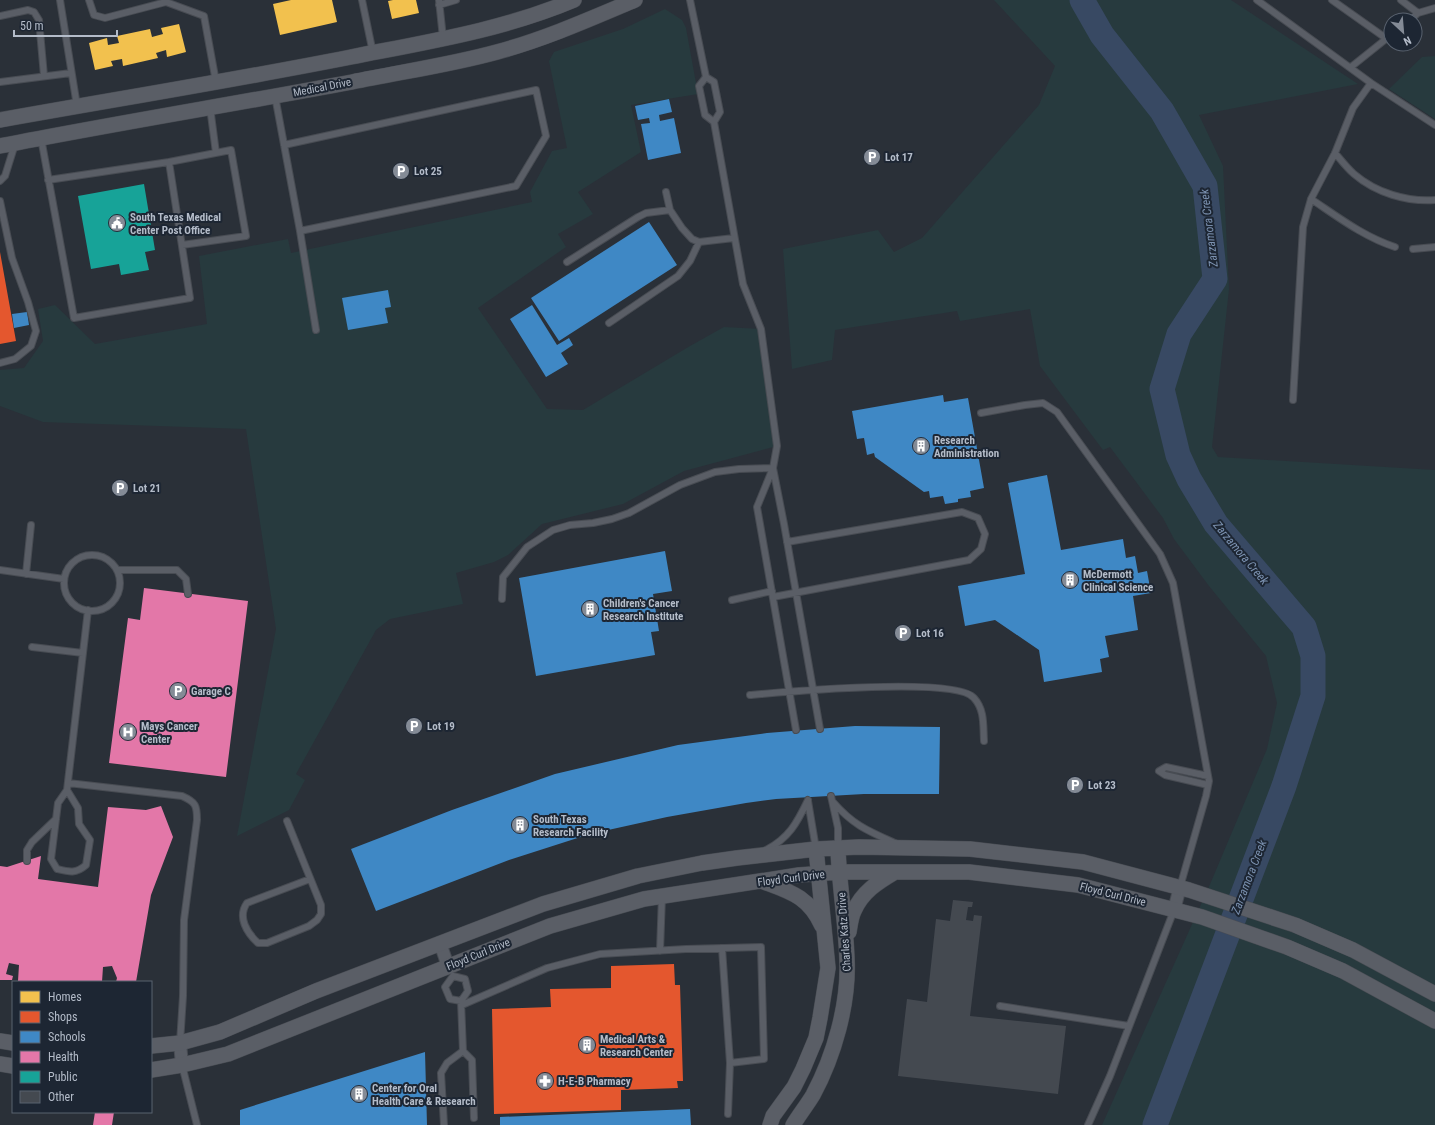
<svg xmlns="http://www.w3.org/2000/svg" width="1435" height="1125" viewBox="0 0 1435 1125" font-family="'Roboto Condensed',sans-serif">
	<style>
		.green { fill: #273a3e }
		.homes { fill: #f2c14e }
		.shops { fill: #e4572e }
		.schools { fill: #3f88c5 }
		.health { fill: #e377a8 }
		.public { fill: #17a398 }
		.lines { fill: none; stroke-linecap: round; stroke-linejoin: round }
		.river { stroke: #384963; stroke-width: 25 }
		.building { fill: #444950 }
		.service-casing { stroke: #484c53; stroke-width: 8 }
		.minor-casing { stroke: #484c53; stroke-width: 14 }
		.tertiary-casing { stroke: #484c53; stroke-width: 16 }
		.service { stroke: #5a5e66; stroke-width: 6 }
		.minor { stroke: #5a5e66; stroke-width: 12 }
		.tertiary { stroke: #5a5e66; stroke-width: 15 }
		.labels { text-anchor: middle; stroke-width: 4; stroke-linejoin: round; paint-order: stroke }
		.street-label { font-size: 11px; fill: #b4bcc9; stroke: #1d2633 }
		.poi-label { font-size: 11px; font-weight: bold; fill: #b4bcc9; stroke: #1d2633; text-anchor: start }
		.water-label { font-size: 12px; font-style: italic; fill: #7c92b1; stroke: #1d2633 }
	</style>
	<rect width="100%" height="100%" fill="#2a3038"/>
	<path class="green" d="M 994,0 L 1231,0 L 1358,84 L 1199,115 L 1223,166 L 1229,289 L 1212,447 L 1218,457 L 1435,470 L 1435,1125 L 1102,1125 L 1211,882 L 1267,749 L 1277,703 L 1266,656 L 1209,586 L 1174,539 L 1163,518 L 1110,447 L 1103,450 L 1040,366 L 1030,309 L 960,321 L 957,311 L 835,330 L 832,360 L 792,369 L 783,249 L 878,230 L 894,252 L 922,238 L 1039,105 L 1055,66 Z
		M 665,9 L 682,20 L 686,28 L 698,94 L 631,105 L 641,152 L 578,192 L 593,214 L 558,234 L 566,247 L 478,308 L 547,409 L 583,410 L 690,346 L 724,327 L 761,329 L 777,446 L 684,471 L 623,504 L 542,524 L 508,555 L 494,562 L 456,573 L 463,604 L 390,619 L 376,630 L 296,774 L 305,780 L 289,810 L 237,836 L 276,629 L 246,429 L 43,422 L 0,406 L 0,370 L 24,368 L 43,341 L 38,309 L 55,305 L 95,344 L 207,324 L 199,256 L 288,239 L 291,253 L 532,202 L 530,192 L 552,151 L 567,148 L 549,61 L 554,52 L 623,29 Z
		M 1435,56 L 1435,119 L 1389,89 L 1422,57 Z"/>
	<path class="homes" d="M 291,0 L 332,0 L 337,22 L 280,35 L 273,4 Z
		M 393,0 L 416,0 L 419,13 L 392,19 L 388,1 Z
		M 179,24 L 186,52 L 167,57 L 166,50 L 156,53 L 158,58 L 123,66 L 122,59 L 111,61 L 113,66 L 95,70 L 89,43 L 107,38 L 108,45 L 119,43 L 117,36 L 150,29 L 152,37 L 163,34 L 161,28 Z"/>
	<path class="shops" d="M 0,252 L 16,341 L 0,344 Z
		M 674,964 L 675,985 L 680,985 L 683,1081 L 677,1081 L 678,1088 L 621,1090 L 621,1110 L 494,1114 L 492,1009 L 551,1007 L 550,989 L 611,988 L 611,966 Z"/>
	<path class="schools" d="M 669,99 L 672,112 L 659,115 L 660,121 L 674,118 L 681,153 L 648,160 L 641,124 L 650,123 L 649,118 L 638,120 L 635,106 Z
		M 649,222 L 677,265 L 559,341 L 531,298 Z
		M 388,290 L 391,307 L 385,308 L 388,323 L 348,330 L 342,298 Z
		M 532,305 L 557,345 L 569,338 L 573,345 L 561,353 L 568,364 L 546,377 L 510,319 Z
		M 27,312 L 29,325 L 14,328 L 12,314 Z
		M 943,395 L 944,402 L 968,398 L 984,488 L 970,491 L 971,497 L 958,499 L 958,502 L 945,504 L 943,496 L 930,498 L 929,491 L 924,492 L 875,457 L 874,453 L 867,455 L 864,438 L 857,439 L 852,411 Z
		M 1047,475 L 1061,550 L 1123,539 L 1126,558 L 1135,556 L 1138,573 L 1147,571 L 1151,593 L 1133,596 L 1138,630 L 1105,636 L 1109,657 L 1100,659 L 1102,672 L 1044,682 L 1039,650 L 995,620 L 965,626 L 958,586 L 1025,574 L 1008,483 Z
		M 665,551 L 672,591 L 653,594 L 659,631 L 651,632 L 655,655 L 536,676 L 519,578 Z
		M 855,726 L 940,727 L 939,794 L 864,794 L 776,799 L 746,803 L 667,817 L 590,834 L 509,860 L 376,911 L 351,849 L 452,810 L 555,774 L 678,745 L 767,733 Z
		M 425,1052 L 427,1125 L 240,1125 L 240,1110 Z
		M 690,1109 L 691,1125 L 500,1125 L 500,1117 Z"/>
	<path class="health" d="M 144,588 L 248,601 L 226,777 L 109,763 L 128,618 L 140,620 Z
		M 161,806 L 173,837 L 151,895 L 136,982 L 116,982 L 117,978 L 112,966 L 103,967 L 102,982 L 23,982 L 18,981 L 19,965 L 9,963 L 6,974 L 13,976 L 12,980 L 0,980 L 0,866 L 7,867 L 41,856 L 38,879 L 98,887 L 108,807 L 146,810 Z
		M 95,1112 L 114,1112 L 112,1125 L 93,1125 Z"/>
	<path class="public" d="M 144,184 L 155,250 L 145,252 L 149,270 L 121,275 L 119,264 L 91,269 L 78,196 Z"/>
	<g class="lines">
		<path class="river" d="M 1082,0 L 1102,35 L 1162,111 L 1205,186 L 1215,279 L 1179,334 L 1162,389 L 1178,455 L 1189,479 L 1216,524 L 1304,627 L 1313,656 L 1313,696 L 1284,786 L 1155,1125"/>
	</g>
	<path class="building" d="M 953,900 L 973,902 L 972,907 L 968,907 L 966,920 L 973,921 L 974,915 L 982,916 L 970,1016 L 1066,1026 L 1058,1094 L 898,1076 L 907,999 L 927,1002 L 936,919 L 950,921 Z"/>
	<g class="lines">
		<g class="service-casing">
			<path id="service" d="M 60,0 L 77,106
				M 89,0 L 94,15 L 105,18 L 166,2 L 204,16 L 216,82
				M 362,0 L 373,53
				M 439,0 L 443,38
				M 690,0 L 706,77 L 714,82 L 720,112 L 714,122 L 743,284 L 761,329 L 777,446 L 773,468 L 757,507 L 796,730
				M 1257,0 L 1371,83 L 1435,125
				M 1332,0 L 1387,39
				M 1401,0 L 1418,13
				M 439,5 L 456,0
				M 0,16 L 28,10 L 34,12 L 39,20 L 44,76
				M 1410,20 L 1418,13 L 1435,8
				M 1351,67 L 1391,35
				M 706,77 L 699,86 L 705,115 L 714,122
				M 0,82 L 71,73
				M 275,96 L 300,231 L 516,186 L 546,136 L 536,90 L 284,145
				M 210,107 L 216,153
				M 41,138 L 74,318 L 190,298 L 169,162 L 48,180
				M 1335,153 C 1341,160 1347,168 1354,174 C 1376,193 1407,202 1435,200
				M 169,162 L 231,150 L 246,236 L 182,245
				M 0,181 L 5,176 L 15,144
				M 666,192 L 670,210 L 682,228 L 692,239 L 699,242 L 734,238
				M 1311,199 C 1338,217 1364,237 1395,247
				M 0,201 L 12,258 L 28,302 L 36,331 L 31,346 L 15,359 L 0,363
				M 300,231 L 316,330
				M 1413,249 L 1435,247
				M 567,262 L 638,217 L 646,213 L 670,210
				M 609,323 L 678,276 L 690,261 L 699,242
				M 1293,400 L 1303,227 L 1311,199 L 1335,153 L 1353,108 L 1371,83
				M 981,413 L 1025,405 L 1043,403 L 1057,412 L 1160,554 L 1173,583 L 1209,781 L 1206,796 L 1180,887
				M 773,468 L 784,524 L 820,729
				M64 583a28 28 0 1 1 56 0a28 28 0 1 1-56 0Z
				M 0,570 L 64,579
				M 118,570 L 177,570 L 186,579 L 188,594
				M 26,574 L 31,525
				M 773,597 L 969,560 L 981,549 L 985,534 L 978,518 L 962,512 L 787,542
				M 502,599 L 503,577 L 527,547 L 553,530 L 570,525 L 593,523 L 612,519 L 629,513 L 680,485 L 715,472 L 739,469 L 773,468
				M 732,600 L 772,591
				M 32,647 L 83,653
				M 750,695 C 784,692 956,676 974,698 C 985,710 983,726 984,741
				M 68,783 L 182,796 C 196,802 197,806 197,820 L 184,920 L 183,996 L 180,1043
				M 1208,785 L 1165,775 L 1159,771 L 1166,767 L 1208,776
				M 67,790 L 78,808 L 79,824 L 90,840 L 86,865 C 76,874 69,872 57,869 L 51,859 L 58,803 L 67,790 L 88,610
				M 831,796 L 838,828 L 838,848
				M 808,801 L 816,849
				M 833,802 C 853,825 868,831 895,843
				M 287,821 L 321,905 L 321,914 L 317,920 L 309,926 L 267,943 L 258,943 C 247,933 237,917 247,903 L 310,879
				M 766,850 C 789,838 797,823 808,800
				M 27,861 L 27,850 L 32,842 L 56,819
				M 722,948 L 730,1063
				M 660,951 L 662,896
				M 453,976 L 445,987 L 450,999 L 461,1001
				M 462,1005 L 547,968 L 600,954 L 686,949 L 761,947 L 764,1059 L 730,1063 L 728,1114
				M 1000,1006 L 1129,1026
				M 463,1051 L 472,1060 L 474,1118
				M 182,1065 L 197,1125
				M 444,1125 L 441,1073 L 447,1063 L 463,1051 L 461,1001 L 468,991 L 465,979 L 453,976
				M 1088,1125 L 1110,1076 L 1174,910"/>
		</g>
		<g class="minor-casing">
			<path id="minor" d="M 1174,910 L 1180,887
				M 440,943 L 448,966
				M 180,1043 L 182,1065"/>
		</g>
		<g class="tertiary-casing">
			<path id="tertiary" d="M 0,120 C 117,99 235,80 351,57 C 427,42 503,30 574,0
				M 0,146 C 117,123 235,104 352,82 C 400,72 450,65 497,52 C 545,39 590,19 635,0
				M 764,882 C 791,892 809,897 822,926
				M 849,932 C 850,926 851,917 854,911 C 862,892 878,882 895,872
				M 0,1041 L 13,1043
				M 151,1046 L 180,1043 L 220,1032 L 316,991 L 543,904 L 638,876 L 702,863 L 737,858 L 816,849 L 859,847 L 970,849 L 1083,862 L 1189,890 L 1295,925 L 1353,950 L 1435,994
				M 0,1064 L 13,1066
				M 151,1070 L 182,1065 L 228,1054 L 550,926 L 644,899 L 799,875 L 839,872 L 969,872 L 1078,885 L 1202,917 L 1287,947 L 1343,971 L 1435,1021
				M 770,1125 L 773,1116 L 794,1087 L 803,1069 L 816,1038 L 820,1018 L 828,968 L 816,849
				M 793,1125 C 799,1115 807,1105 813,1095 C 834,1056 849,1004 847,960 C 846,923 839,885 838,848"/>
		</g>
		<use href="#service" class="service"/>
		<use href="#minor" class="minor"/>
		<use href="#tertiary" class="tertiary"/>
	</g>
	<defs>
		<g id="parking-disc" transform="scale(0.9)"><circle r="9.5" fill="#848b96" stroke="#1d2633"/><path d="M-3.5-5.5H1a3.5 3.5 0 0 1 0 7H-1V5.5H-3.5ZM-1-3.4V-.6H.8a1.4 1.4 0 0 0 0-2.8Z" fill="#fff"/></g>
		<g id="civic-disc" transform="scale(0.9)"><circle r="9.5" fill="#848b96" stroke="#1d2633"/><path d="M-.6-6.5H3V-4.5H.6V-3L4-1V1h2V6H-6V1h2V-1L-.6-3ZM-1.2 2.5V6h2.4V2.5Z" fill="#fff"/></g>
		<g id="building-disc" transform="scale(0.9)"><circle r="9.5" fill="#848b96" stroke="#1d2633"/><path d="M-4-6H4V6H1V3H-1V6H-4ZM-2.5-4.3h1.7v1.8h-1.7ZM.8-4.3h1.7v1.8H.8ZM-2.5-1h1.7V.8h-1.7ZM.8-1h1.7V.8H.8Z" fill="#fff"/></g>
		<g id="hospital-disc" transform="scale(0.9)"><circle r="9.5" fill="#848b96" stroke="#1d2633"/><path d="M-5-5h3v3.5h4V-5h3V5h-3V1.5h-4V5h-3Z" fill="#fff"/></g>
		<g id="pharmacy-disc" transform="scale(0.9)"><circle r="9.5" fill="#848b96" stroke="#1d2633"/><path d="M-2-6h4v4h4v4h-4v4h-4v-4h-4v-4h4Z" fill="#fff"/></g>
	</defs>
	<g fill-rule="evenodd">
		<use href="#parking-disc" x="872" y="157"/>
		<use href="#parking-disc" x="401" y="171"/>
		<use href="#civic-disc" x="117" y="223"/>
		<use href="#building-disc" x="921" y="446"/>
		<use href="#parking-disc" x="120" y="488"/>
		<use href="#building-disc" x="1070" y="580"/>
		<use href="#building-disc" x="590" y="609"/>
		<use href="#parking-disc" x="903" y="633"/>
		<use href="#parking-disc" x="178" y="691"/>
		<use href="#parking-disc" x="414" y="726"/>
		<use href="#hospital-disc" x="128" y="732"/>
		<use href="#parking-disc" x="1075" y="785"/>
		<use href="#building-disc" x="520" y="825"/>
		<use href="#building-disc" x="587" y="1045"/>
		<use href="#pharmacy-disc" x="545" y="1081"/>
		<use href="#building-disc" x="359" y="1094"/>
	</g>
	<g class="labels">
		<g class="street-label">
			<text transform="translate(322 87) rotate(-11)" y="4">Medical Drive</text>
			<text transform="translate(791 878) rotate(-7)" y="4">Floyd Curl Drive</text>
			<text transform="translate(1113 894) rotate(14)" y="4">Floyd Curl Drive</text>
			<text transform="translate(844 932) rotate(-94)" y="4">Charles Katz Drive</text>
			<text transform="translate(478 954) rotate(-22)" y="4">Floyd Curl Drive</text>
		</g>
		<g class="poi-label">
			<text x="885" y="161">Lot 17</text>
			<text x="414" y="175">Lot 25</text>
			<text x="130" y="221">South Texas Medical<tspan x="130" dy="13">Center Post Office</tspan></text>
			<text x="934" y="444">Research<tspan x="934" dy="13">Administration</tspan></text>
			<text x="133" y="492">Lot 21</text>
			<text x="1083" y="578">McDermott<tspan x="1083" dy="13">Clinical Science</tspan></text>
			<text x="603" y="607">Children's Cancer<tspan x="603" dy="13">Research Institute</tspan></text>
			<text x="916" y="637">Lot 16</text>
			<text x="191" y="695">Garage C</text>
			<text x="141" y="730">Mays Cancer<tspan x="141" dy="13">Center</tspan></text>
			<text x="427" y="730">Lot 19</text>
			<text x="1088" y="789">Lot 23</text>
			<text x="533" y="823">South Texas<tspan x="533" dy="13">Research Facility</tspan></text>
			<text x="600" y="1043">Medical Arts &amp;<tspan x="600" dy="13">Research Center</tspan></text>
			<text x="558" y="1085">H-E-B Pharmacy</text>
			<text x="372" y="1092">Center for Oral<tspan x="372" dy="13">Health Care &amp; Research</tspan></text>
		</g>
		<g class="water-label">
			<text transform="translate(1209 228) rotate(-97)" y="4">Zarzamora Creek</text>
			<text transform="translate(1241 553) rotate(50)" y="4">Zarzamora Creek</text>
			<text transform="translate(1249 877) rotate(-69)" y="4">Zarzamora Creek</text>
		</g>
	</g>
	<rect x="12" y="981" width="140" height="132" fill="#1d2633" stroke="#59626f"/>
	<rect x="20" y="991" width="20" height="12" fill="#f2c14e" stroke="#59626f"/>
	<text x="48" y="1001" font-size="12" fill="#b4bcc9">Homes</text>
	<rect x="20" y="1011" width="20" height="12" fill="#e4572e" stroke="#59626f"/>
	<text x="48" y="1021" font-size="12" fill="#b4bcc9">Shops</text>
	<rect x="20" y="1031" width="20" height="12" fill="#3f88c5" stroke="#59626f"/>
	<text x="48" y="1041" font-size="12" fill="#b4bcc9">Schools</text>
	<rect x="20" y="1051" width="20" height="12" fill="#e377a8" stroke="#59626f"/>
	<text x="48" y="1061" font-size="12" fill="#b4bcc9">Health</text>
	<rect x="20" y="1071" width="20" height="12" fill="#17a398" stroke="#59626f"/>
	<text x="48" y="1081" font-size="12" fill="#b4bcc9">Public</text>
	<rect x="20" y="1091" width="20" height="12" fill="#444950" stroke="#59626f"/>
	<text x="48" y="1101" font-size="12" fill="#b4bcc9">Other</text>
	<g transform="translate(1403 32) rotate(154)"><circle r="19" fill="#1d2633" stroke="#59626f"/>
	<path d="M0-3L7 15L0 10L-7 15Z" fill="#848b96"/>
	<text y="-6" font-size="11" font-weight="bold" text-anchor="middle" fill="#b4bcc9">N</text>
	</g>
	<path d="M14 30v6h103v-6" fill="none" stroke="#b4bcc9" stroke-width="2"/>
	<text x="20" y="30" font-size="12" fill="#b4bcc9" stroke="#1d2633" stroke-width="3" paint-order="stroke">50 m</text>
</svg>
